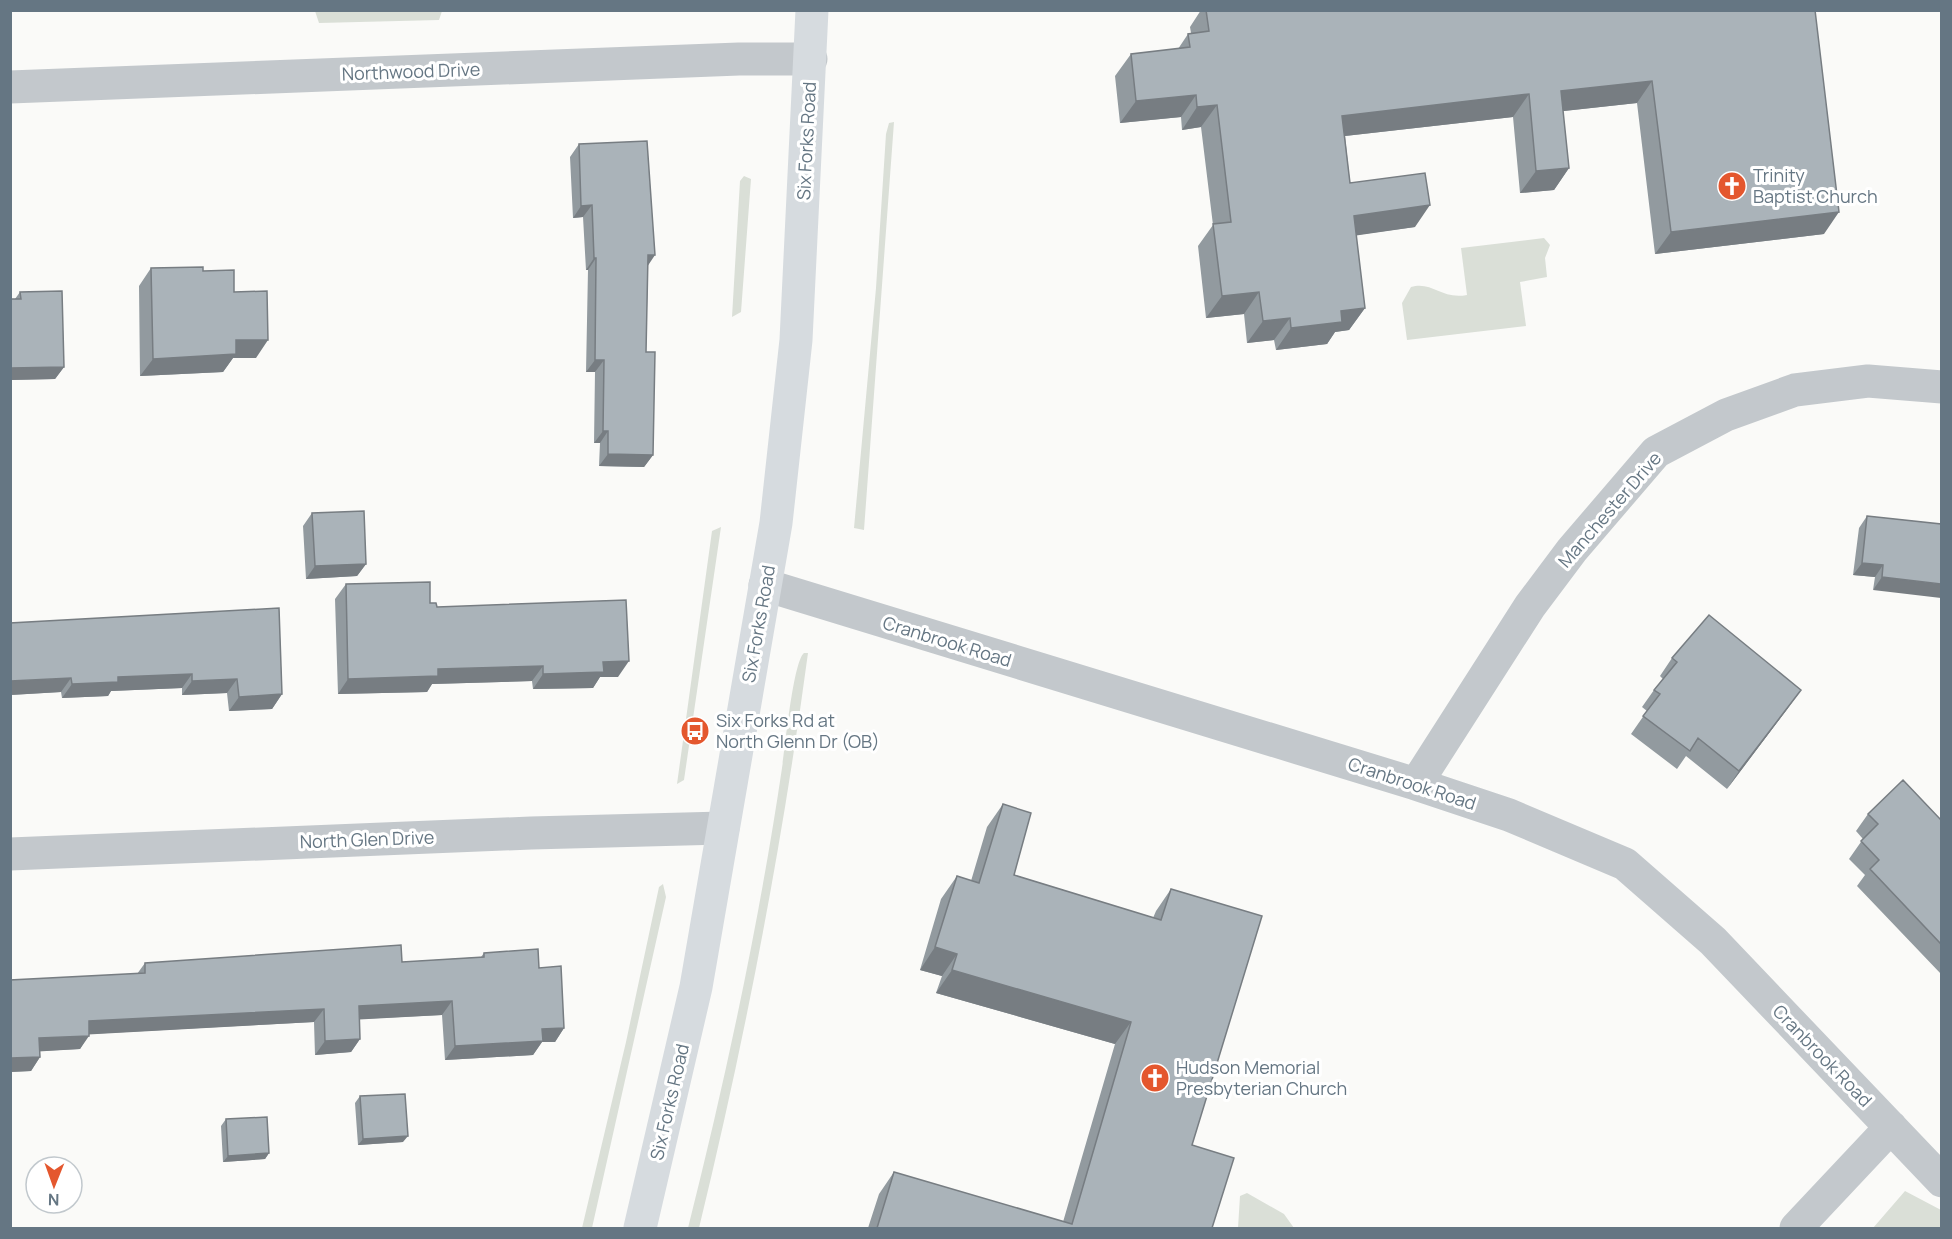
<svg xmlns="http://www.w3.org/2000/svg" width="1952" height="1239" viewBox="0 0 1952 1239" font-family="Manrope,sans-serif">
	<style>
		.green { fill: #dadfd7 }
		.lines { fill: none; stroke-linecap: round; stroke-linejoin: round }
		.minor { stroke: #c3c8cc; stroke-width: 33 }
		.major { stroke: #d6dbdf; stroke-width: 33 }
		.wall { fill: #929a9f }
		.shaded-wall { fill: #777d82 }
		.building { fill: #aab3b9; stroke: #777d82; stroke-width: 1.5 }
		.labels { text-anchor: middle; stroke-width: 6; stroke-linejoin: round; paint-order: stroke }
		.street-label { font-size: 18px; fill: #657683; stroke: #fff }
		.poi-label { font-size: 18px; fill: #657683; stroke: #fff; text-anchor: start }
	</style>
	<rect width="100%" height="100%" fill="#fafaf8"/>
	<path class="green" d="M 315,11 L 315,10 L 442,11 L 439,20 L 319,23 Z
		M 894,122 L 864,530 L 854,528 L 876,288 L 886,134 L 889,123 Z
		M 744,176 L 751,179 L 741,312 L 732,317 L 740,181 Z
		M 1544,238 L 1550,245 L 1545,258 L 1547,277 L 1520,282 L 1526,326 L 1407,340 L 1402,303 L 1411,287 C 1433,281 1441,300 1467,295 L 1461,248 Z
		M 721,527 L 684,780 L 677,784 L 712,531 Z
		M 804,653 L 808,653 C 782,847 745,1039 699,1228 L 688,1228 C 726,1077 759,923 782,768 C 785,749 793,662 804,653 Z
		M 663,884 L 666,897 L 592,1228 L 582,1228 L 626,1042 L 659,887 Z
		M 1905,1191 L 1941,1210 L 1941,1228 L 1873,1228 Z
		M 1247,1193 L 1284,1214 L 1294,1228 L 1238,1228 L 1240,1196 Z"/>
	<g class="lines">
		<path class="minor" d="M 10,87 L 739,59 L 811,59
			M 765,585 L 1416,784 L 1509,815 L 1625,864 L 1713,941 L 1942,1181
			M 1416,784 L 1530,606 L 1572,550 L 1656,452 L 1726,415 L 1795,390 L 1868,381 L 1942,387
			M 10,854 L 531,833 L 723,828
			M 1796,1228 L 1891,1127"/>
		<path class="major" d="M 640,1228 L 696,987 L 776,523 L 796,340 L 812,10"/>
	</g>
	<path class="wall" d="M 1201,10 L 1815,10 L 1824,234 L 1655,254 L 1637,103 L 1563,111 L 1569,168 L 1554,190 L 1520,193 L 1513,117 L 1345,136 L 1350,183 L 1415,227 L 1356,235 L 1365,308 L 1349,330 L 1335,332 L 1327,344 L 1276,350 L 1274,340 L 1247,343 L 1244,314 L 1206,318 L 1198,246 L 1213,225 L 1201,127 L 1182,130 L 1181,117 L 1120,123 L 1115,76 L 1131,54 L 1178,49 L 1188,34 L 1191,33 L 1190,27 Z
		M 579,144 L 648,266 L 646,352 L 653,455 L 644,467 L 599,466 L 600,443 L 594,443 L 595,372 L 586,372 L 588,270 L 586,270 L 583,217 L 573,218 L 570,157 Z
		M 151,268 L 203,271 L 234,292 L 256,358 L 233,358 L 223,372 L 140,376 L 139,286 Z
		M 20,292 L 64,367 L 55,379 L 10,380 L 10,299 L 15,299 Z
		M 312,513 L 366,564 L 357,576 L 306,579 L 303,526 Z
		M 1867,516 L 1941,524 L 1873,590 L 1875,577 L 1853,575 L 1859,528 Z
		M 346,584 L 430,603 L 437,607 L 618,677 L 600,677 L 593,688 L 533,689 L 532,681 L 432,684 L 427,692 L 338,694 L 335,599 Z
		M 279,608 L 282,694 L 272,709 L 229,711 L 227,693 L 182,695 L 182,688 L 111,691 L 108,696 L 62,698 L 61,692 L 10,695 Z
		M 1672,658 L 1788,708 L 1727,789 L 1686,756 L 1677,769 L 1631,734 L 1647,711 L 1642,707 L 1654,690 L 1663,679 L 1660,676 Z
		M 1003,804 L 1014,875 L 1153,918 L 1156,911 L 1171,889 L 1192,1145 L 1212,1228 L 868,1228 L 879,1194 L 894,1172 L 1063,1222 L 1115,1044 L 936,993 L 942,976 L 920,970 L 941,899 L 957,876 L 971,881 L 987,827 Z
		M 1868,814 L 1941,820 L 1941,974 L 1857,886 L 1865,875 L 1849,859 L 1863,839 L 1856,831 Z
		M 484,953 L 539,968 L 564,1028 L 555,1042 L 542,1042 L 533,1055 L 445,1060 L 442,1015 L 360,1019 L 360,1039 L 351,1052 L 315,1055 L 314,1022 L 89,1034 L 80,1049 L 40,1051 L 40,1057 L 31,1071 L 10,1072 L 137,974 L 145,963 L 402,962 L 481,957 Z
		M 360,1096 L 403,1142 L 358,1145 L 355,1103 Z
		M 226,1119 L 269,1153 L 265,1159 L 223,1162 L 221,1126 Z"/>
	<path class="shaded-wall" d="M 1652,81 L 1637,103 L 1546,113 L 1561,91 Z
		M 1529,94 L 1513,117 L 1327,138 L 1342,116 Z
		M 1196,95 L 1181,117 L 1120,123 L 1136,101 Z
		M 1217,105 L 1201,127 L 1182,130 L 1197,107 Z
		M 1569,168 L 1554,190 L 1520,193 L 1536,171 Z
		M 592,205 L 583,217 L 573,218 L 581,206 Z
		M 1430,205 L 1415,227 L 1339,238 L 1354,216 Z
		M 1839,212 L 1824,234 L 1655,254 L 1671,232 Z
		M 648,255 L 655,255 L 647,267 Z
		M 594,258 L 596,258 L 588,270 L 586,270 Z
		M 1259,292 L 1244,314 L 1206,318 L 1222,296 Z
		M 1365,308 L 1349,330 L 1335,332 L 1327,344 L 1276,350 L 1291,328 L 1341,311 Z
		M 1290,318 L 1274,340 L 1247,343 L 1263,321 Z
		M 236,340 L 268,340 L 256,358 L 233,358 L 223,372 L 140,376 L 153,359 Z
		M 595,360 L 604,360 L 595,372 L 586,372 Z
		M 64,367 L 55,379 L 10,380 L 10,368 Z
		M 603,431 L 608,431 L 600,443 L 594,443 Z
		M 608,454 L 653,455 L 644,467 L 599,466 Z
		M 1862,563 L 1883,565 L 1875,577 L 1853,575 Z
		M 366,564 L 357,576 L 306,579 L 315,566 Z
		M 1882,577 L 1941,584 L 1941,598 L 1873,590 Z
		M 629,661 L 618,677 L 600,677 L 593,688 L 533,689 L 543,674 L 603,662 Z
		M 543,666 L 532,681 L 432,684 L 427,692 L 338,694 L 348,679 L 438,669 Z
		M 192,674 L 182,688 L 111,691 L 108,696 L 62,698 L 72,684 L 118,677 Z
		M 71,678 L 61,692 L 10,695 L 10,681 Z
		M 237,679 L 227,693 L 182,695 L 192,681 Z
		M 1801,690 L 1788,708 L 1727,789 L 1739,771 Z
		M 282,694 L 272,709 L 229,711 L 239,697 Z
		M 935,947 L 957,954 L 942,976 L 920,970 Z
		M 952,970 L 1131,1022 L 1115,1044 L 936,993 Z
		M 452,1001 L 442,1015 L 350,1020 L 359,1006 Z
		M 324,1009 L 314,1022 L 79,1035 L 89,1021 Z
		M 564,1028 L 555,1042 L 542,1042 L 533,1055 L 445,1060 L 455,1046 L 542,1029 Z
		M 89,1036 L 80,1049 L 30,1052 L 39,1038 Z
		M 360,1039 L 351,1052 L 315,1055 L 325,1041 Z
		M 40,1057 L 31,1071 L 10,1072 L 10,1058 Z
		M 408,1136 L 403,1142 L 358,1145 L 363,1139 Z
		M 269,1153 L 265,1159 L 223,1162 L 228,1156 Z"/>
	<path class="building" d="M 1206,10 L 1815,10 L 1839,212 L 1671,232 L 1652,81 L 1561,91 L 1569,168 L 1536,171 L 1529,94 L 1342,116 L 1350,183 L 1425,173 L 1430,205 L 1354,216 L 1365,308 L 1341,311 L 1342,322 L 1291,328 L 1290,318 L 1263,321 L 1259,292 L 1222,296 L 1213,224 L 1231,222 L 1217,105 L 1197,107 L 1196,95 L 1136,101 L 1131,54 L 1190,47 L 1188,34 L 1209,31 Z
		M 647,141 L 655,255 L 648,255 L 646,352 L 655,352 L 653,455 L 608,454 L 608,431 L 603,431 L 604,360 L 595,360 L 596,258 L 594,258 L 592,205 L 581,206 L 579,144 Z
		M 203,267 L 203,271 L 234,270 L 234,292 L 267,291 L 268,340 L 236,340 L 236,354 L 153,359 L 151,268 Z
		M 62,291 L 64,367 L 10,368 L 10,299 L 21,299 L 20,292 Z
		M 364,511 L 366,564 L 315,566 L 312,513 Z
		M 1867,516 L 1941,524 L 1941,584 L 1882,577 L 1883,565 L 1862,563 Z
		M 430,582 L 430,603 L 436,603 L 437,607 L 626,600 L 629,661 L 603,662 L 604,672 L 543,674 L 543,666 L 438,669 L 438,676 L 348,679 L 346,584 Z
		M 279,608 L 282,694 L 239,697 L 237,679 L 192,681 L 192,674 L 118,677 L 118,682 L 72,684 L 71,678 L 10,681 L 10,623 Z
		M 1709,615 L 1801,690 L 1739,771 L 1698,738 L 1690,751 L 1643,716 L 1660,694 L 1654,690 L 1677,662 L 1672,658 Z
		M 1903,780 L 1941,820 L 1941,944 L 1870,869 L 1879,860 L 1861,841 L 1878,824 L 1868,814 Z
		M 1003,804 L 1031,813 L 1014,875 L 1161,920 L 1171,889 L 1262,916 L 1192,1145 L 1234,1158 L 1212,1228 L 877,1228 L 894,1172 L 1072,1224 L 1131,1022 L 952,970 L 957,954 L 935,947 L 957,876 L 979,883 Z
		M 401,945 L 402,962 L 484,957 L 484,953 L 538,949 L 539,968 L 561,966 L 564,1028 L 542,1029 L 543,1041 L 455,1046 L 452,1001 L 359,1006 L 360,1039 L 325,1041 L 324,1009 L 89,1021 L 89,1036 L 39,1038 L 40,1057 L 10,1058 L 10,980 L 145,973 L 145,963 Z
		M 405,1094 L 408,1136 L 363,1139 L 360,1096 Z
		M 267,1117 L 269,1153 L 228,1156 L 226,1119 Z"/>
	<defs>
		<g id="church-disc" transform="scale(1.5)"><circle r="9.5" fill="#e4572e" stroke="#fff"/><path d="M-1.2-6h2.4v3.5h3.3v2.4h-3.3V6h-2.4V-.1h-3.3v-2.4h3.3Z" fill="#fff"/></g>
		<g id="bus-disc" transform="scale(1.5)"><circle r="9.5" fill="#e4572e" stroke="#fff"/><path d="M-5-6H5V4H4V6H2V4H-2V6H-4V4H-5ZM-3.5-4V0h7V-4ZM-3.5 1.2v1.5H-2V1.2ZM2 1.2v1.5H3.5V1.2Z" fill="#fff"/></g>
	</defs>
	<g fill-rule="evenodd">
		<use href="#church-disc" x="1732" y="186"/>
		<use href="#bus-disc" x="695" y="731"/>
		<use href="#church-disc" x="1155" y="1078"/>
	</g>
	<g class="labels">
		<g class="street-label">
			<text transform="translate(411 72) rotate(-2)" y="6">Northwood Drive</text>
			<text transform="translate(807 141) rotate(-87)" y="6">Six Forks Road</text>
			<text transform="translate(1610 510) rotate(-49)" y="6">Manchester Drive</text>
			<text transform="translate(759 624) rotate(-80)" y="6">Six Forks Road</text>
			<text transform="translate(947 642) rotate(17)" y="6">Cranbrook Road</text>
			<text transform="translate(1412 784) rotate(18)" y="6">Cranbrook Road</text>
			<text transform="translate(367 840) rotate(-2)" y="6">North Glen Drive</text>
			<text transform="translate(1822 1056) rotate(46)" y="6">Cranbrook Road</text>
			<text transform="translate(670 1102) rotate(-77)" y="6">Six Forks Road</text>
		</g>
		<g class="poi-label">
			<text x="1753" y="182">Trinity<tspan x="1753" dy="21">Baptist Church</tspan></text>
			<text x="716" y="727">Six Forks Rd at<tspan x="716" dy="21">North Glenn Dr (OB)</tspan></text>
			<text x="1176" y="1074">Hudson Memorial<tspan x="1176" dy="21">Presbyterian Church</tspan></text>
		</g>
	</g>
	<rect width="1952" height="1239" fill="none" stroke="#657683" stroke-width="24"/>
	<g transform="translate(54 1185) rotate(181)"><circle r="28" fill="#ffffff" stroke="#c1c8cd" stroke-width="1.5"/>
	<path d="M0-4.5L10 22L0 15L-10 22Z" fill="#e4572e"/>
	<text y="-9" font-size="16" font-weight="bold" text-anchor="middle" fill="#657683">N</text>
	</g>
</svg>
